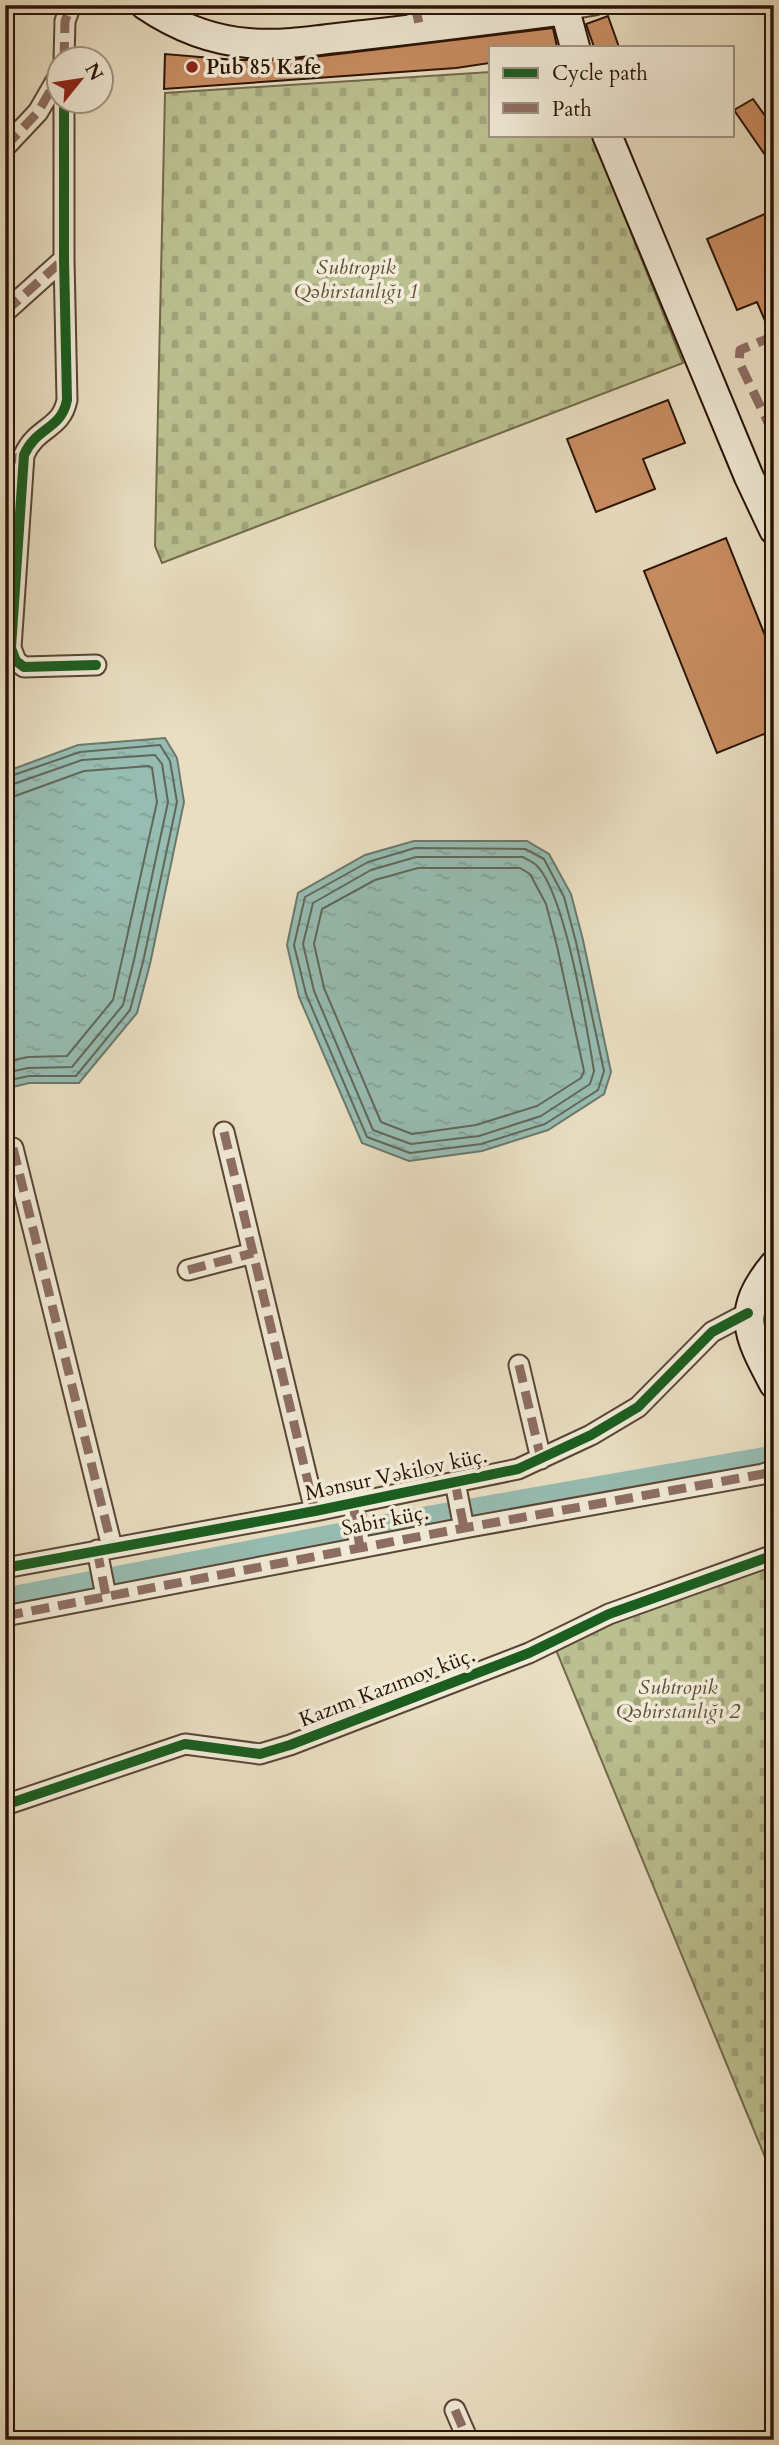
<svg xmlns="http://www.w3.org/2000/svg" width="779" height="2445" viewBox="0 0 779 2445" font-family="Cardo,serif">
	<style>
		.cemetery { fill: url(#cemetery-stones); stroke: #726a4a; stroke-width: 2 }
		.water { fill: url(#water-ripples); stroke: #6b796c; stroke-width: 2 }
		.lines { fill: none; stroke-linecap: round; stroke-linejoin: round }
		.shore { stroke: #60685b; stroke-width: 2 }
		.canal { stroke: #97bcb1; stroke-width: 19 }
		.building { fill: #c98d62; stroke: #2a1405; stroke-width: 2 }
		.street-casing { stroke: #5a4634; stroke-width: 23 }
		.secondary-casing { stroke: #2a1405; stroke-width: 32 }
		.street { stroke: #f1ead7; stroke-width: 19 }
		.secondary { stroke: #f1ead7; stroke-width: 28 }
		.quiet { stroke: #8d6e63; stroke-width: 9; stroke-dasharray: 18 9; stroke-linecap: butt }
		.cycleway-casing { stroke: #f1ead7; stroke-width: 15 }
		.cycleway { stroke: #1b5e20; stroke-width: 10 }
		.poi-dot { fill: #8f2418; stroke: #f1ead7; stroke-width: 2.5 }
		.labels { text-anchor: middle; stroke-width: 7; stroke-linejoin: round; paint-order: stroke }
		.poi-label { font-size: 21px; font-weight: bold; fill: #2a1405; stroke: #f1ead7; text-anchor: start }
		.park-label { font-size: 21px; font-style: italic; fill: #5d5036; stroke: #f1ead7 }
		.street-label { font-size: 21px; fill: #2a1405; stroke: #f1ead7 }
	</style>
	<defs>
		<pattern id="cemetery-stones" width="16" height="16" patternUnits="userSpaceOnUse" patternTransform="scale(1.75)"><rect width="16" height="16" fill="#bbc090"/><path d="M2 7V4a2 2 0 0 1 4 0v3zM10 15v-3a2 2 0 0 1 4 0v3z" fill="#a1a47b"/></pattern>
		<pattern id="water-ripples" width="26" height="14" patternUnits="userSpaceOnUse" patternTransform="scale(1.75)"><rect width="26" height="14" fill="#97bcb1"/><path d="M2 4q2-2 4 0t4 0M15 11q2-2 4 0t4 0" fill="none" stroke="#82a197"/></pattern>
	</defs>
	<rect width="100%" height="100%" fill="#e9dec2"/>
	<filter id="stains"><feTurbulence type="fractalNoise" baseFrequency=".00286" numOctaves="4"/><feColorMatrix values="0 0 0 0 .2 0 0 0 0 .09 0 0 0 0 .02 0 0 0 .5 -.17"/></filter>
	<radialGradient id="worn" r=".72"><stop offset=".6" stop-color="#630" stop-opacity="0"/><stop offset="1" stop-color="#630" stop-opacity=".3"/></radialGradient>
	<path class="cemetery" d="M 490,72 L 490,135 L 592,135 L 683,363 L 162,563 L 155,546 L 165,93 Z
		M 774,1566 L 774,2179 L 556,1650 L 615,1620 Z"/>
	<path class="water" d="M 165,738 L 177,758 L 184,802 L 150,964 L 137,1013 L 79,1083 L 29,1083 L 5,1089 L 5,772 L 78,745 Z
		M 414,841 L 527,841 L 549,854 L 571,894 L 583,940 L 611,1072 L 604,1094 L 548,1130 L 482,1151 L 409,1161 L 362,1143 L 299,997 L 287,945 L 298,893 L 365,855 Z"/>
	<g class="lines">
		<path class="shore" d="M 5,778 L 80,752 L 160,745 L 170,761 L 177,802 L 143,962 L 130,1010 L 76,1076 L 29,1076 L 5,1081
			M 5,787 L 82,760 L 155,755 L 162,764 L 168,802 L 134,960 L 123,1005 L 72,1067 L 28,1068 L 5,1073
			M 5,797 L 15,796 L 84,771 L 149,766 L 152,768 L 157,802 L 113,1000 L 67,1056 L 28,1057 L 5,1062
			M 415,848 L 525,849 L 544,859 L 564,897 L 576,942 L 604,1071 L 598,1090 L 545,1124 L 481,1144 L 410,1153 L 367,1137 L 306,994 L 294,945 L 305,897 L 368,862 Z
			M 416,857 L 523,857 C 527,860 534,862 537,866 C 565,894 587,1028 594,1071 L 590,1084 L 541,1116 L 479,1136 L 411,1144 L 373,1130 L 314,991 L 303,944 L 313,903 L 371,870 Z
			M 418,868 L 520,868 L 530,874 L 546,904 L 557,946 L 584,1071 L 581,1078 L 537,1106 L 476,1125 L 412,1134 L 381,1122 L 324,988 L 314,944 L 322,909 L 375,880 Z"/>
		<path class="canal" d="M 5,1597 L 425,1516 L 774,1455"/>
	</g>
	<path class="building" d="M 608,16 L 619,47 L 594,47 L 586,24 Z
		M 553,28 L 557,47 L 490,47 L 490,63 L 456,68 L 164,89 L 165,54 L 236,60 L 289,60 Z
		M 753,99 L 774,128 L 774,168 L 734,110 Z
		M 774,210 L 774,342 L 757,302 L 737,310 L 707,239 Z
		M 668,400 L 685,443 L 643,459 L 655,489 L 596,512 L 567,439 Z
		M 726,538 L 774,658 L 774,730 L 717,753 L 644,571 Z"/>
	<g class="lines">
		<g class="street-casing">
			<path id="street" d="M 415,5 L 420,29
				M 564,5 L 565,10 L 595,5
				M 64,60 L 65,21 L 71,5
				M 64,102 L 64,259 L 67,400 C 61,430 37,426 24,455 L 11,648 L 16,661 L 24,667 L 96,665
				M 5,147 L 38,112 L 60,74
				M 5,312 L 64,259
				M 224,1132 L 315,1511
				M 13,1148 L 112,1547
				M 188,1270 L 253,1253
				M 519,1365 L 541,1459
				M 455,1482 L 464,1528
				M 353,1503 L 360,1548
				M 97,1550 L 106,1596
				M 5,1568 L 315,1511 L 518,1469 L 591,1435 L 638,1407 L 712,1332 L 748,1313
				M 5,1616 L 464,1528 L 763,1474 L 774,1470
				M 5,1805 L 185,1744 L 260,1754 L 290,1745 L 529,1653 L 609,1614 L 774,1555
				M 455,2410 L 468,2440"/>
		</g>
		<g class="secondary-casing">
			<path id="secondary" d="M 145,5 C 176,26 210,40 248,43 C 283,46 319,40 354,36 C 425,28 495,19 565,10 L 575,47
				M 607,135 L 749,477 L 774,530
				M 774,1265 C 735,1312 748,1335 774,1384"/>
		</g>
		<use href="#street" class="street"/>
		<use href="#secondary" class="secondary"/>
		<path class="quiet" d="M 415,5 L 420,29
			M 564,5 L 565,10
			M 64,60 L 65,21 L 71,5
			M 5,147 L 38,112 L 60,74
			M 5,312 L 64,259
			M 774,336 L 740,350 L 739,362 L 774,435
			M 5,463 L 24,455
			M 224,1132 L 315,1511
			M 13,1148 L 112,1547
			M 188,1270 L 253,1253
			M 519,1365 L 541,1459
			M 455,1482 L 464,1528
			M 353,1503 L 360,1548
			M 97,1550 L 106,1596
			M 5,1616 L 464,1528 L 763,1474 L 774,1470
			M 455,2410 L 468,2440"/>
		<g class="cycleway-casing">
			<path id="cycleway" d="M 64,102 L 64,259 L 67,400 C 61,430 37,426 24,455 L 11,648 L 16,661 L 24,667 L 96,665
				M 5,1568 L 315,1511 L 518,1469 L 591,1435 L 638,1407 L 712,1332 L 748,1313
				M 5,1805 L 185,1744 L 260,1754 L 290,1745 L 529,1653 L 609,1614 L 774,1555"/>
		</g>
		<use href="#cycleway" class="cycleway"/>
	</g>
	<circle class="poi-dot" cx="192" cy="67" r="7"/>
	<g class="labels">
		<g class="poi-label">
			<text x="206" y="74">Pub 85 Kafe</text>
		</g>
		<g class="park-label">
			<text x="356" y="274">Subtropik<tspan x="356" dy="24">Qəbirstanlığı 1</tspan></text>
			<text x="678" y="1694">Subtropik<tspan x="678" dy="24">Qəbirstanlığı 2</tspan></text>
		</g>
		<g class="street-label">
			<text transform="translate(396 1474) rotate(-12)" y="7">Mənsur Vəkilov küç.</text>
			<text transform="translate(385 1520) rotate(-11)" y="7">Sabir küç.</text>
			<text transform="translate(387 1687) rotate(-21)" y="7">Kazım Kazımov küç.</text>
		</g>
	</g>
	<rect width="779" height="2445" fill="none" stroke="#e9dec2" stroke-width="28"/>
	<rect x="7" y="7" width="765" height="2431" fill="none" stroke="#2a1405" stroke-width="3.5"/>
	<rect x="14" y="14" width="751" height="2417" fill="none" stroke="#2a1405" stroke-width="2"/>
	<rect x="489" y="46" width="245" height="91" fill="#f1ead7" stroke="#a19483" stroke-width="2"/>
	<rect x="503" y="68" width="35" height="10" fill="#1b5e20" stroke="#a19483" stroke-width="2"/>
	<text x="552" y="80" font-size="21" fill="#2a1405">Cycle path</text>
	<rect x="503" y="103" width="35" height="10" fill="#8d6e63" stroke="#a19483" stroke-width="2"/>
	<text x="552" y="116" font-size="21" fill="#2a1405">Path</text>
	<g transform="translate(80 80) rotate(60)"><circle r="33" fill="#f1ead7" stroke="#a19483" stroke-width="2"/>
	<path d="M0-5L12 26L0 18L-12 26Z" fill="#8f2418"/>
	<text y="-10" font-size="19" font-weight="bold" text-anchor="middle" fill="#2a1405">N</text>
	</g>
	<rect width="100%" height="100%" filter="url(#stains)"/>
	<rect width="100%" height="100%" fill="url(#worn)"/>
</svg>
